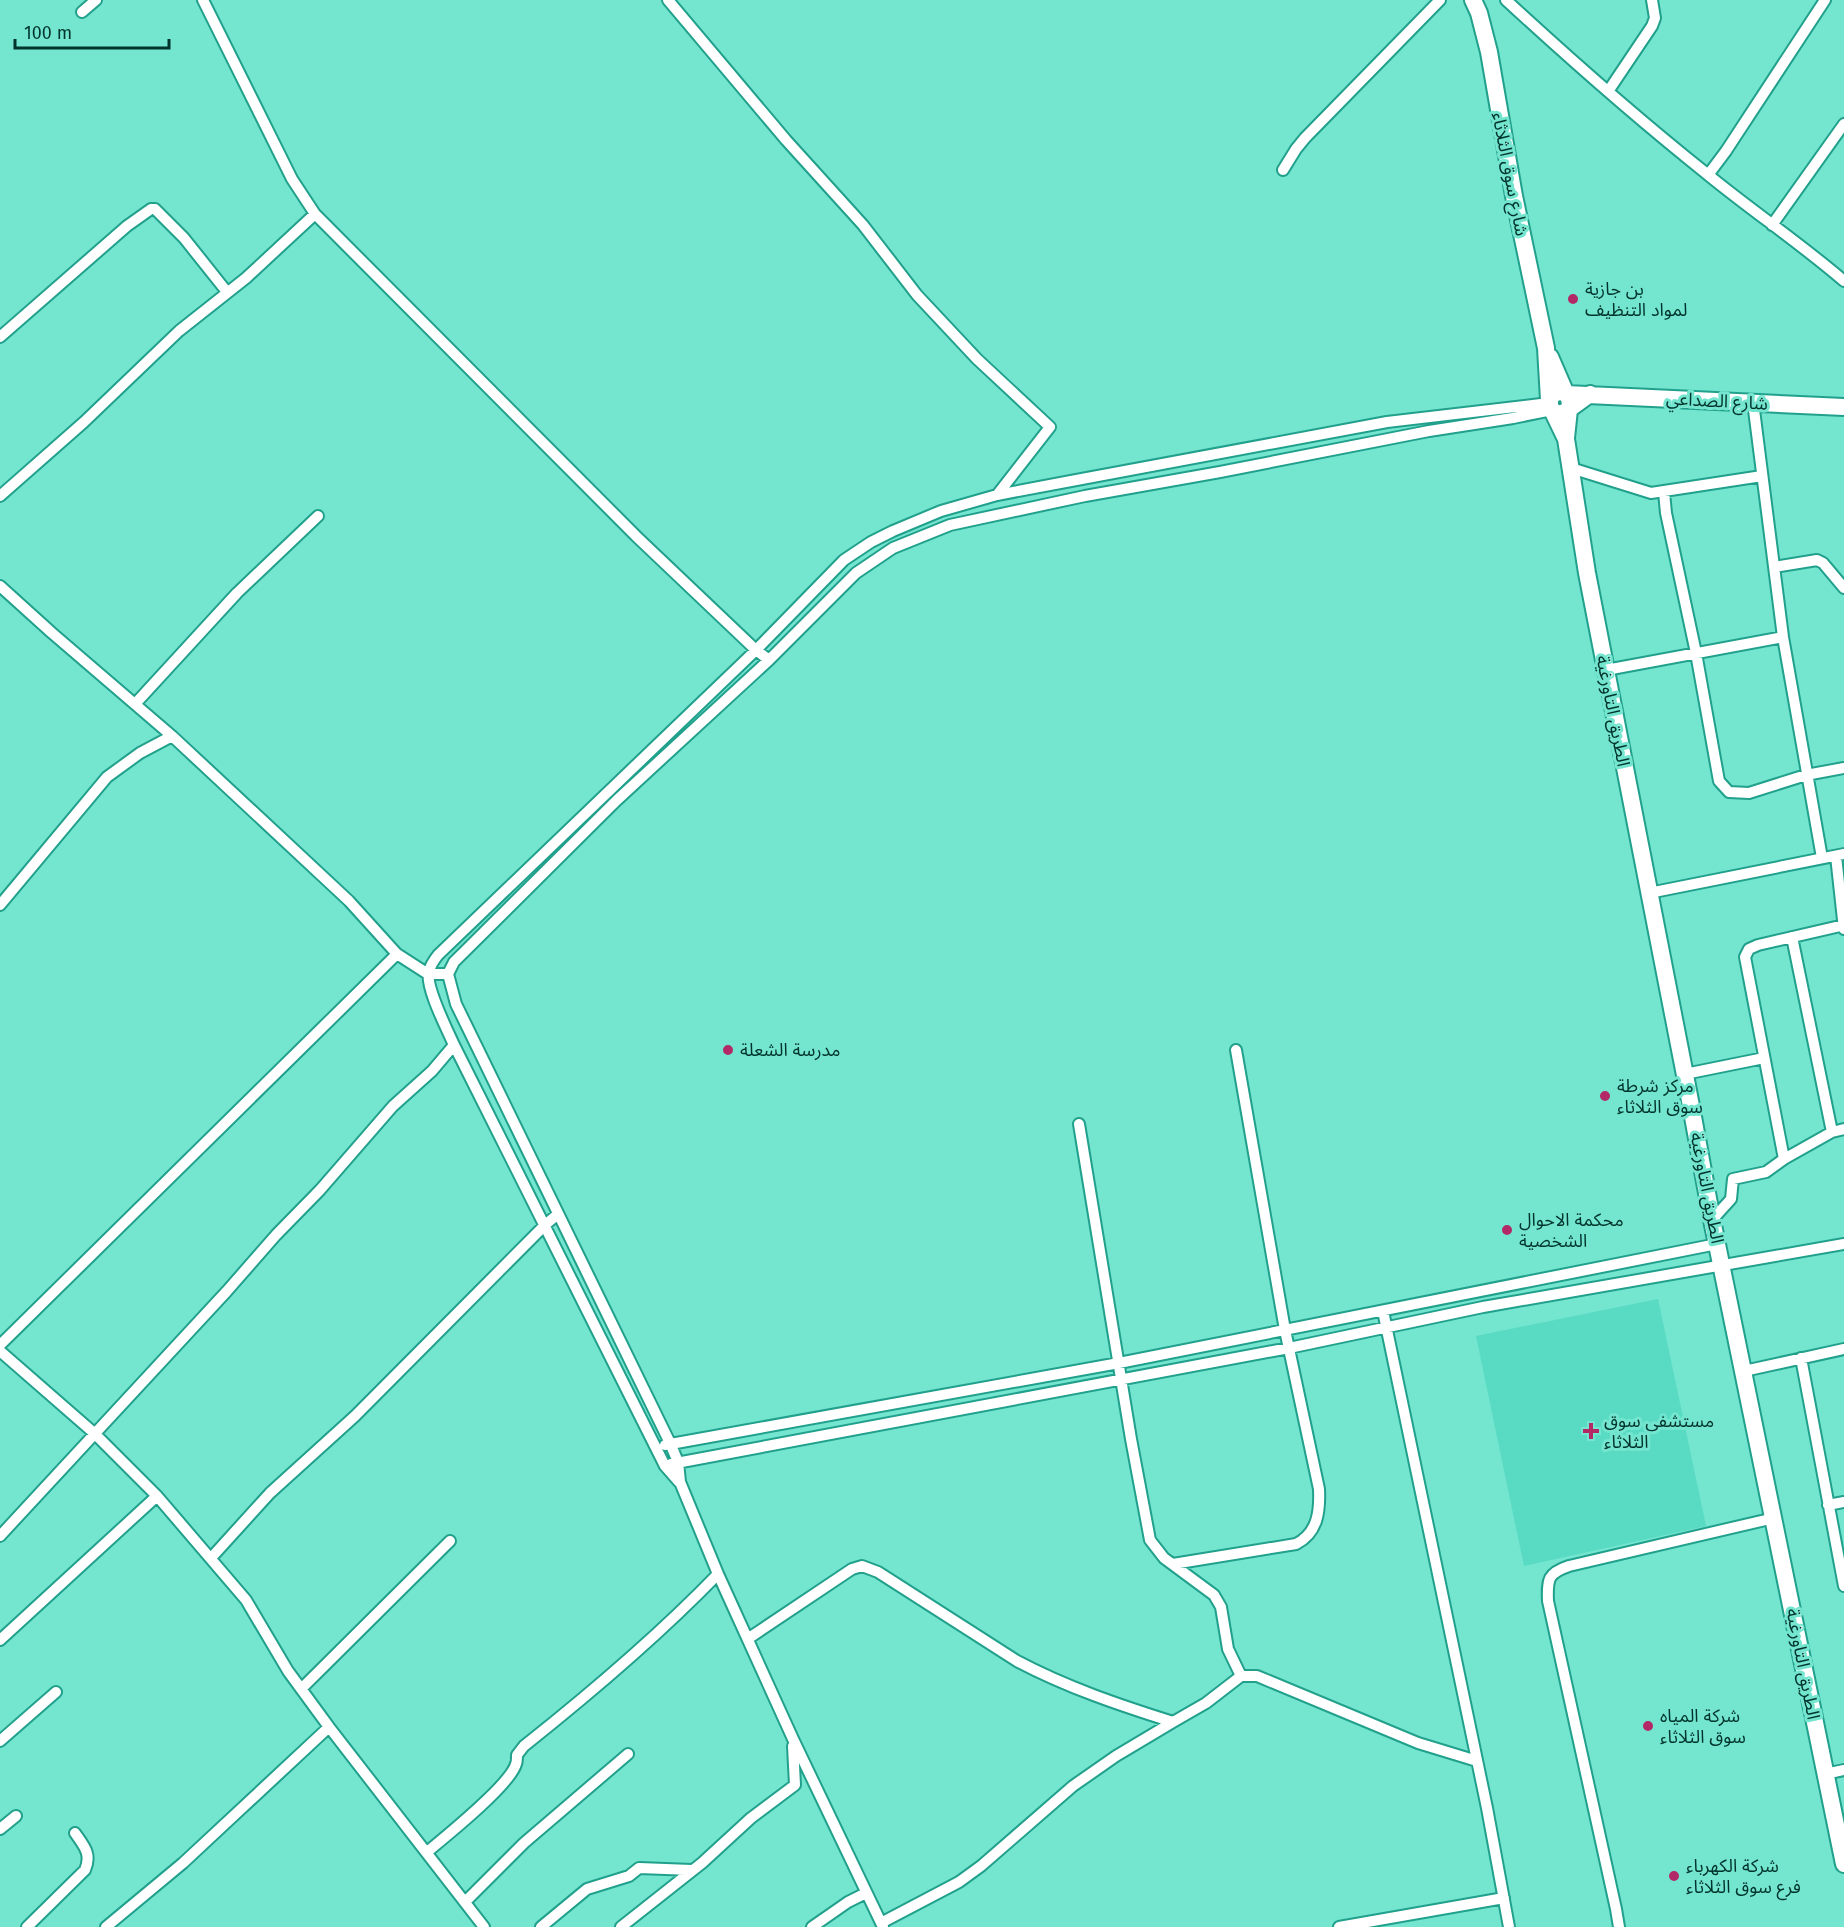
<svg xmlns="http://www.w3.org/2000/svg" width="1844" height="1927" viewBox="0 0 1844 1927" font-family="'Fira Sans','Noto Sans Arabic',sans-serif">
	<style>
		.built { fill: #59dac3 }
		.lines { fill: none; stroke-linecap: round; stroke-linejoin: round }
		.street-casing { stroke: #21a08c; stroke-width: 14 }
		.secondary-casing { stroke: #21a08c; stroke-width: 20 }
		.street { stroke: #fff; stroke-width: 10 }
		.secondary { stroke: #fff; stroke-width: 16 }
		.poi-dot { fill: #b32966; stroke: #74e5cf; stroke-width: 2 }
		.labels { text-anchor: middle; stroke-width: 6; stroke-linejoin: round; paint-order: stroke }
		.street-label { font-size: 18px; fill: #00342c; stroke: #74e5cf }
		.poi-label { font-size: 18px; fill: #00342c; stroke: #74e5cf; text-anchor: start }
	</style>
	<rect width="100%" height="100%" fill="#74e5cf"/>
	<path class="built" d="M 1658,1299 L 1706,1526 L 1524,1566 L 1476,1336 Z"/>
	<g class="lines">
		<g class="street-casing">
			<path id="street" d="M 203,0 L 292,179 L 315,214 L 636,536 L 756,650 L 769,660
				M 668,0 L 786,140 L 863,225 L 917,295 L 977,359 L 1050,427 L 997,495
				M 1506,0 C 1571,60 1638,119 1707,174 C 1752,211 1800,243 1844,281
				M 82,12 L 96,0
				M 1609,90 L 1652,26 L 1655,18 L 1652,0
				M 1283,170 L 1296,149 L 1305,138 L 1440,0
				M 1708,175 L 1726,151 L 1825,0
				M 1772,225 L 1844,124
				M 0,337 L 127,226 L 151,209 L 155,209 L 184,238 L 227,292
				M 1753,402 L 1783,637 L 1822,858
				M 1571,468 L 1651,493 L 1762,476
				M 1664,492 L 1666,513 L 1696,653 L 1719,781 L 1729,792 L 1749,793 L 1806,775 L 1844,768
				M 0,496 L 84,422 L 179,331 L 246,278 L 315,214
				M 1774,567 L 1817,560 L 1823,563 L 1844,588
				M 0,586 L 52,633 L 172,736 L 349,901 L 397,954 L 428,974 L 448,974
				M 1606,670 L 1783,637
				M 135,704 L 237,593 L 318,516
				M 1836,856 L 1844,929
				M 1649,893 L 1844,854
				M 0,905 L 107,777 L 140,753 L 172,736
				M 1792,937 L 1832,1132
				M 1685,1074 L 1764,1058
				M 1079,1124 L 1131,1439 L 1150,1540 L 1164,1558 L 1214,1595 L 1221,1607 L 1228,1649 L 1241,1676
				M 1784,1159 L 1745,957 L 1749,949 L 1758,945 L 1844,925
				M 1712,1220 L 1731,1199 L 1733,1179 L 1766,1172 L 1784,1159 L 1832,1132 L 1844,1129
				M 1383,1311 L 1487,1808 L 1509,1927
				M 0,1345 L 397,954
				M 0,1351 L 94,1433 L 157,1496 L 246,1600 L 288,1671 L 329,1727 L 484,1927
				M 1801,1358 L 1844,1586
				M 1744,1371 L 1844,1349
				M 665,1445 L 1119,1363 L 1717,1244
				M 671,1464 L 1289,1348 L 1483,1307 L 1844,1244
				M 679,1482 L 665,1466 L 454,1045 C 447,1029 425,987 429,972 C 430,965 434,960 438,955 L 756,650 L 844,560 L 871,542 L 893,531 L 941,511 L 997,495 L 1071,481 L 1387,422 L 1549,403
				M 1828,1505 L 1844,1502
				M 0,1536 L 227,1291 L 276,1235 L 320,1190 L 393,1106 L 432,1071 L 454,1045
				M 211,1558 L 270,1493 L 355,1416 L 545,1225 L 558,1214
				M 1173,1564 L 1296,1544 C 1318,1533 1320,1511 1319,1489 L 1285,1330 L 1236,1050
				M 749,1638 L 852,1569 L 862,1566 L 878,1572 L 1017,1661 C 1066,1687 1119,1705 1173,1722 L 1116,1756 L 1073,1786 L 981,1866 L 959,1882 L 881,1923
				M 0,1640 L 157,1496
				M 301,1689 L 450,1541
				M 1173,1722 L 1206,1703 L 1241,1676 L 1257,1676 L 1418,1743 L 1477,1761
				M 0,1741 L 56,1692
				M 1825,1774 L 1844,1770
				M 0,1829 L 16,1816
				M 427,1852 C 445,1837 510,1785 516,1764 C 517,1762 517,1758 517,1755 L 524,1746 C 592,1692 658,1636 718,1574
				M 465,1902 L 524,1843 L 628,1754
				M 27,1927 L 85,1870 C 92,1854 84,1846 75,1833
				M 106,1927 L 183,1863 L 329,1727
				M 541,1927 L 587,1889 L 629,1876 L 639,1868 L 692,1870
				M 621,1927 L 702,1863 L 751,1818 L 795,1785 L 793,1746
				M 812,1927 L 848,1902 L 866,1893
				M 883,1927 L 793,1739 L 718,1574 L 680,1482 L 678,1462 L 670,1443 L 456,1004 L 448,974 L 454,962 L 617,800 L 769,660 L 856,573 L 893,548 L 950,525 L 1085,496 L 1220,472 L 1429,431 L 1513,418 L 1552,410
				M 1339,1927 L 1504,1898
				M 1619,1927 L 1616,1909 L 1548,1601 C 1547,1579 1548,1573 1569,1566 L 1774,1518"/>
		</g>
		<g class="secondary-casing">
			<path id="secondary" d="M 1473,0 L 1479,13 L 1489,52 L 1514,196 L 1546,348 L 1549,400
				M 1550,357 L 1566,394 L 1844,407
				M 1552,410 L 1566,439 L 1587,573 L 1691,1106 L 1712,1220 L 1844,1864
				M 1566,438 L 1570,400 L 1566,394 L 1560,391 L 1550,396 L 1550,407 C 1554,414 1561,415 1568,410 L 1590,394"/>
		</g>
		<use href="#street" class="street"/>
		<use href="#secondary" class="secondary"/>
	</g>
	<g class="poi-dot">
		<circle cx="1573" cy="299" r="6"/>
		<circle cx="728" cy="1050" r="6"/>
		<circle cx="1605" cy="1096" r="6"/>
		<circle cx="1507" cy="1230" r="6"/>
		<path d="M1588 1422h6v6h6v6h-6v6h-6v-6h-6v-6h6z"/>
		<circle cx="1648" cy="1726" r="6"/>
		<circle cx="1674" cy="1876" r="6"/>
	</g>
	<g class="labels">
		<g class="street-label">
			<text transform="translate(1510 174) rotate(79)" y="6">شارع سوق الثلاثاء</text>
			<text transform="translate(1717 401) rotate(3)" y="6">شارع الصداعي</text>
			<text transform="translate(1613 711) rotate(79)" y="6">الطريق التاورغية</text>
			<text transform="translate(1707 1188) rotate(79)" y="6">الطريق التاورغية</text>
			<text transform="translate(1803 1664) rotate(79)" y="6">الطريق التاورغية</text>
		</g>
		<g class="poi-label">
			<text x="1585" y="295">بن جازية<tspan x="1585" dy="21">لمواد التنظيف</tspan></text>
			<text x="740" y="1056">مدرسة الشعلة</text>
			<text x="1617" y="1092">مركز شرطة<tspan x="1617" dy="21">سوق الثلاثاء</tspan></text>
			<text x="1519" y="1226">محكمة الاحوال<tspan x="1519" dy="21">الشخصية</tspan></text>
			<text x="1604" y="1427">مستشفى سوق<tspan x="1604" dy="21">الثلاثاء</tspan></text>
			<text x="1660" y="1722">شركة المياه<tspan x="1660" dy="21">سوق الثلاثاء</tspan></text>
			<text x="1686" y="1872">شركة الكهرباء<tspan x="1686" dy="21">فرع سوق الثلاثاء</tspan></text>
		</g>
	</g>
	<path d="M15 39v9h154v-9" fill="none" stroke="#00342c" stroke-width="3"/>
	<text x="24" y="39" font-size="18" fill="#00342c" stroke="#74e5cf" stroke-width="4.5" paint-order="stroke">100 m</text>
</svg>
